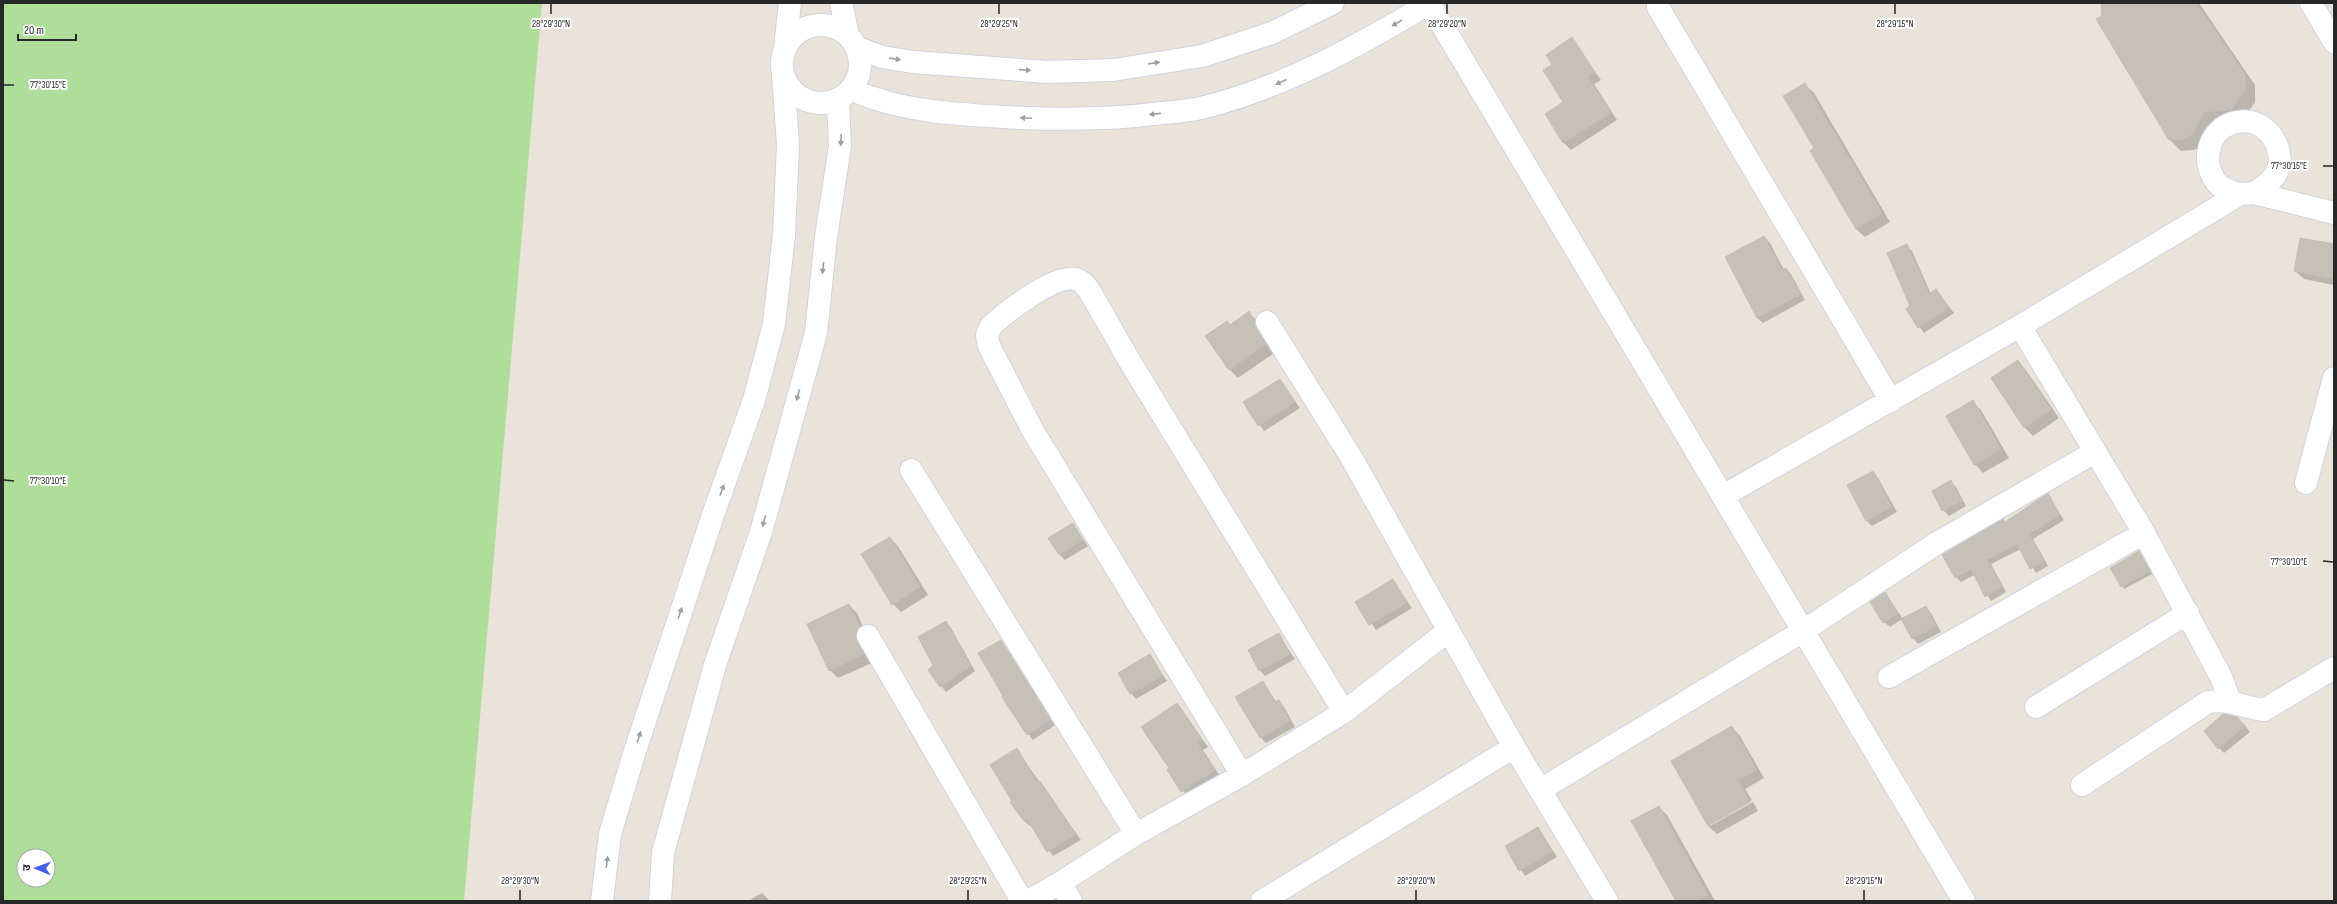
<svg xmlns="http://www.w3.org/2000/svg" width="2337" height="904" viewBox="0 0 2337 904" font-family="'Sofia Sans Condensed','Noto Sans Devanagari',sans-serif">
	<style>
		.green { fill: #afdd9a; fill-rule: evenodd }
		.shadow { fill: #0003 }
		.building { fill: #c5c1b9; stroke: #c4bfb4 }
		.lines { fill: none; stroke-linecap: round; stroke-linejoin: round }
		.minor-casing { stroke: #d0d2e0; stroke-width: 24 }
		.minor { stroke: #fff; stroke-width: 22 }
		.oneway { fill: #9e9e9e }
		.ticks { fill: none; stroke: #282828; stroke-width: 1.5 }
		.ticks-label { font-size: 10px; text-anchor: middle; fill: #282828; stroke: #fff; stroke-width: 4; stroke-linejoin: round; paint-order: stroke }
	</style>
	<rect width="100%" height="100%" fill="#e9e3da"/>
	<path class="green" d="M 3,3 L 542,3 L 464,901 L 3,901 ZM 24,856 L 48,856 L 48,880 L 24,880 Z"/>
	<path class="shadow" d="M 2102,3 L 2199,3 L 2255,85 L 2255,102 L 2242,121 L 2204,145 L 2194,150 L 2181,151 L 2170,140 L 2103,17 Z
		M 1572,39 L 1601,80 L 1594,84 L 1617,120 L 1571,150 L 1564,143 L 1546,114 L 1565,102 L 1553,65 Z
		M 1805,85 L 1814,93 L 1890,222 L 1865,237 L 1856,229 L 1815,149 Z
		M 1764,237 L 1770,243 L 1784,270 L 1786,269 L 1791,274 L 1805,300 L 1763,323 L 1757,318 Z
		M 1906,245 L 1912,251 L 1931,294 L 1936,290 L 1954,313 L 1924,333 L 1907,309 L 1911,307 Z
		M 2334,245 L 2334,285 L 2304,279 L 2295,271 Z
		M 1249,313 L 1257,321 L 1274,353 L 1238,378 L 1230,370 L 1207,336 L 1230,326 Z
		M 2018,362 L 2026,370 L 2059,418 L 2033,436 L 2025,428 L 1993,379 Z
		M 1280,380 L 1300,408 L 1264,431 L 1245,403 Z
		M 1973,402 L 1981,410 L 2009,458 L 1983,473 L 1975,464 Z
		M 1873,472 L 1878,478 L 1897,512 L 1872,526 L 1866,520 Z
		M 1950,482 L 1956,487 L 1966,506 L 1949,516 L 1943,510 Z
		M 2048,495 L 2064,520 L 2033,539 L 2048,566 L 2036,573 L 2021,549 L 1991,564 L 2006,592 L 1991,601 L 1974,575 L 1961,582 L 1956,577 L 1944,555 L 2006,523 Z
		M 1073,524 L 1088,546 L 1065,560 L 1059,554 Z
		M 890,538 L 898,546 L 928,595 L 901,612 L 893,604 Z
		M 2139,552 L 2152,574 L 2124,589 L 2122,586 Z
		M 1393,581 L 1412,608 L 1376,630 L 1357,602 Z
		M 1885,593 L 1903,619 L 1925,607 L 1931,613 L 1941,632 L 1918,644 L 1913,638 L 1902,619 L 1890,627 L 1884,622 Z
		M 849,605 L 857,613 L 867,636 L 872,663 L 838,678 L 830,670 Z
		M 946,622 L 951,628 L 975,671 L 946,692 L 929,670 L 935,666 Z
		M 1278,634 L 1295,659 L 1265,676 L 1260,670 Z
		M 1001,641 L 1055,725 L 1033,740 L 1003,697 Z
		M 1150,656 L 1167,681 L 1136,699 L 1131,693 Z
		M 1263,682 L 1277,703 L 1279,702 L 1284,707 L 1295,727 L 1266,743 L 1261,738 Z
		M 1177,704 L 1208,747 L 1203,750 L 1221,778 L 1189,799 L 1168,770 L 1171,768 Z
		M 2243,723 L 2250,732 L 2224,753 L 2219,748 Z
		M 1732,727 L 1740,736 L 1764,778 L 1745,789 L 1752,800 L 1710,824 L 1710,826 L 1753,802 L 1758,811 L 1717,834 L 1708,826 Z
		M 1017,750 L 1081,840 L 1053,856 L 1032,825 L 1030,826 L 1024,821 L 1011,802 Z
		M 1658,807 L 1667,815 L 1715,901 L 1677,901 Z
		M 1538,828 L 1557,857 L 1525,876 L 1506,847 Z
		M 762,893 L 770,901 L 748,901 Z"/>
	<path class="building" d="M 2101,3 L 2196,3 L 2245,74 L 2245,91 L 2231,110 L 2204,112 L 2193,134 L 2183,139 L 2169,140 L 2096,19 L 2102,16 Z
		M 1572,37 L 1595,72 L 1588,77 L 1611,113 L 1563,143 L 1545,114 L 1563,102 L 1543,70 L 1552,65 L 1546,55 Z
		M 1805,83 L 1882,213 L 1856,229 L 1810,151 L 1814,148 L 1783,96 Z
		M 1764,236 L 1782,270 L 1786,268 L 1801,294 L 1757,318 L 1725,257 Z
		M 2300,238 L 2334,244 L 2334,279 L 2294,271 Z
		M 1907,244 L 1929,294 L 1936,289 L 1949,308 L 1918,328 L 1906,309 L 1910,306 L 1887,253 Z
		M 1249,311 L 1266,344 L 1229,370 L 1205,336 L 1227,321 L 1230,325 Z
		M 2018,360 L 2051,410 L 2024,428 L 1991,378 Z
		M 1280,379 L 1295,402 L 1258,426 L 1243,402 Z
		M 1973,400 L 2001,449 L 1974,465 L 1946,416 Z
		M 1873,471 L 1892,507 L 1866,521 L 1847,485 Z
		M 1951,480 L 1962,501 L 1942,511 L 1932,491 Z
		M 2048,493 L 2060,515 L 2029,534 L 2044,561 L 2030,569 L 2017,544 L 1987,560 L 2002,587 L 1985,597 L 1971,569 L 1955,578 L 1942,555 L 2003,519 L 2005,522 Z
		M 1073,523 L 1083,540 L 1059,555 L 1048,538 Z
		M 890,537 L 920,587 L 892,605 L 861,554 Z
		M 2139,551 L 2150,571 L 2121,587 L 2110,568 Z
		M 1393,579 L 1407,603 L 1369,625 L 1355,602 Z
		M 1885,592 L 1898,613 L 1883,623 L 1870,602 Z
		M 849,604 L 860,627 L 856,636 L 864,654 L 829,671 L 807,624 Z
		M 1926,606 L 1936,626 L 1912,639 L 1901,619 Z
		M 946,621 L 971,666 L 940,687 L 928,670 L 933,665 L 918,637 Z
		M 1279,633 L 1290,654 L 1259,671 L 1248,650 Z
		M 1001,640 L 1051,720 L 1027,735 L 1002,697 L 1003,696 L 978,653 Z
		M 1150,654 L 1163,676 L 1130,694 L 1118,673 Z
		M 1263,681 L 1275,702 L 1279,700 L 1290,721 L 1260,738 L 1235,697 Z
		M 1177,703 L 1202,739 L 1197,742 L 1215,770 L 1181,792 L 1167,770 L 1169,768 L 1141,727 Z
		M 2223,714 L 2237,717 L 2245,726 L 2218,749 L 2204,731 Z
		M 1732,726 L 1757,770 L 1738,780 L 1750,802 L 1708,826 L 1671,761 Z
		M 1017,748 L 1038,783 L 1040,781 L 1076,834 L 1047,852 L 1027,819 L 1024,821 L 1010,802 L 1012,801 L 990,765 Z
		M 1659,806 L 1708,895 L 1698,901 L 1676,901 L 1631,821 Z
		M 1538,827 L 1552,852 L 1519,871 L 1505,846 Z"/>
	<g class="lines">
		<g class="minor-casing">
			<path id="minor" d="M 841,3 L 848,35
				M 1429,3 L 1964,901
				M 2311,3 L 2334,42
				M 1658,7 L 1891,401
				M782 64a39 39 0 1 1 78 0a39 39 0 1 1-78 0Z
				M 785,47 L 790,3
				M 858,48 L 882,57 L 913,62 L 1047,72 L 1113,70 L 1202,56 L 1272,33 L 1333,3
				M 852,90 C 900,111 951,114 1004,117 C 1057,120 1109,120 1162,113 C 1175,112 1188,111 1201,108 C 1283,88 1358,46 1430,3
				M 2240,194 C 2234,192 2225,190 2220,186 C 2213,180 2208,168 2208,159 C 2208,113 2270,107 2279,153 C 2283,173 2270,183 2254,193
				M 1267,322 L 1351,457 L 1514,747 L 1607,901
				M 2020,326 L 2144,533 L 2221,677 L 2230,701
				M 911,470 L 1136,834
				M 2306,483 L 2334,378
				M 1723,496 L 2020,326 L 2240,194 L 2254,193 L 2334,213
				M 868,636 L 1022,901
				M 1889,677 L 2144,533
				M 2036,707 L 2188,613
				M 1242,775 L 1033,431 L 989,346 L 987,335 L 991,326 C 1006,312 1054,275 1074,279 C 1081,280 1085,285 1089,290 L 1129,360 L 1344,712
				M 2082,785 L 2208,702 C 2232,699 2242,707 2264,710 L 2334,668
				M 1540,790 L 1803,631 L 1937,543 L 2095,452
				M 1060,883 L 1071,901
				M 602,901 L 610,834 L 634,754 L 713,515 L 754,400 L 774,324 L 784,235 L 788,145 L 783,75
				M 660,901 L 663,853 L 715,665 L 761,532 L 816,333 L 826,237 L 840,146 L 838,101
				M 1028,901 L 1060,883 L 1136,834 L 1242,775 L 1344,712 L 1448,631
				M 1262,901 L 1514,747"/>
		</g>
		<use href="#minor" class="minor"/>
	</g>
	<defs><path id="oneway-solid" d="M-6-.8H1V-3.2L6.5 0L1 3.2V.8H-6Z"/></defs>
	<g class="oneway">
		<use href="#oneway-solid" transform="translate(1397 23) rotate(149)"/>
		<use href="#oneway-solid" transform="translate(895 59) rotate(9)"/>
		<use href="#oneway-solid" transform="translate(1154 63) rotate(-9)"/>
		<use href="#oneway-solid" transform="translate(1025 70) rotate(4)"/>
		<use href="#oneway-solid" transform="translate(1281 82) rotate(156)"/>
		<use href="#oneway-solid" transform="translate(1155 114) rotate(173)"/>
		<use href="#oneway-solid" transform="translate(1026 118) rotate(-177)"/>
		<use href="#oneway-solid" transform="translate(841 140) rotate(92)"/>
		<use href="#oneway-solid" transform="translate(823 268) rotate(96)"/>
		<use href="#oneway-solid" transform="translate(798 395) rotate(106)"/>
		<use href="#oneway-solid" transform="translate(722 490) rotate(-70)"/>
		<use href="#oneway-solid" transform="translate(764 521) rotate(105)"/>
		<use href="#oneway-solid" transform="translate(680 613) rotate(-71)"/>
		<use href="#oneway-solid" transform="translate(639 737) rotate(-72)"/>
		<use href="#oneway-solid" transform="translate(607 862) rotate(-83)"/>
	</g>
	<path class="ticks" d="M 551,14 L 551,4M 999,14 L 999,4M 1447,14 L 1447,4M 1895,14 L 1895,4M 4,85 L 14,85M 2323,166 L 2333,166M 4,480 L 14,481M 2323,561 L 2333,562M 520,900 L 520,890M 968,900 L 968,890M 1416,900 L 1416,890M 1864,900 L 1864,890"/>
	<g class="ticks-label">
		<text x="551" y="27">28°29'30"N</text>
		<text x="999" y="27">28°29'25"N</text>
		<text x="1447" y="27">28°29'20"N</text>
		<text x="1895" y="27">28°29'15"N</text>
		<text x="48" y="88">77°30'15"E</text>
		<text x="2289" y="169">77°30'15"E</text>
		<text x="48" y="484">77°30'10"E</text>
		<text x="2289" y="565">77°30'10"E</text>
		<text x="520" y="884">28°29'30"N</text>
		<text x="968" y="884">28°29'25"N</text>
		<text x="1416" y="884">28°29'20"N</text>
		<text x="1864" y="884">28°29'15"N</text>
	</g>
	<rect width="2337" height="904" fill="none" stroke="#282828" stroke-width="8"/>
	<g transform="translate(36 868) rotate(272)"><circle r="19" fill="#ffffff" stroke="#a9a9a9"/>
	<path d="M0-3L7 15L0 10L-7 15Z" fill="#455fec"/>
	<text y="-6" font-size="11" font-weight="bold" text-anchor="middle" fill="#282828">उ</text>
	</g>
	<path d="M18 34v6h58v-6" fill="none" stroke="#282828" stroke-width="2"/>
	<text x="24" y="34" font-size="12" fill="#282828" stroke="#ffffff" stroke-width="3" paint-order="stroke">20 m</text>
</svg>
